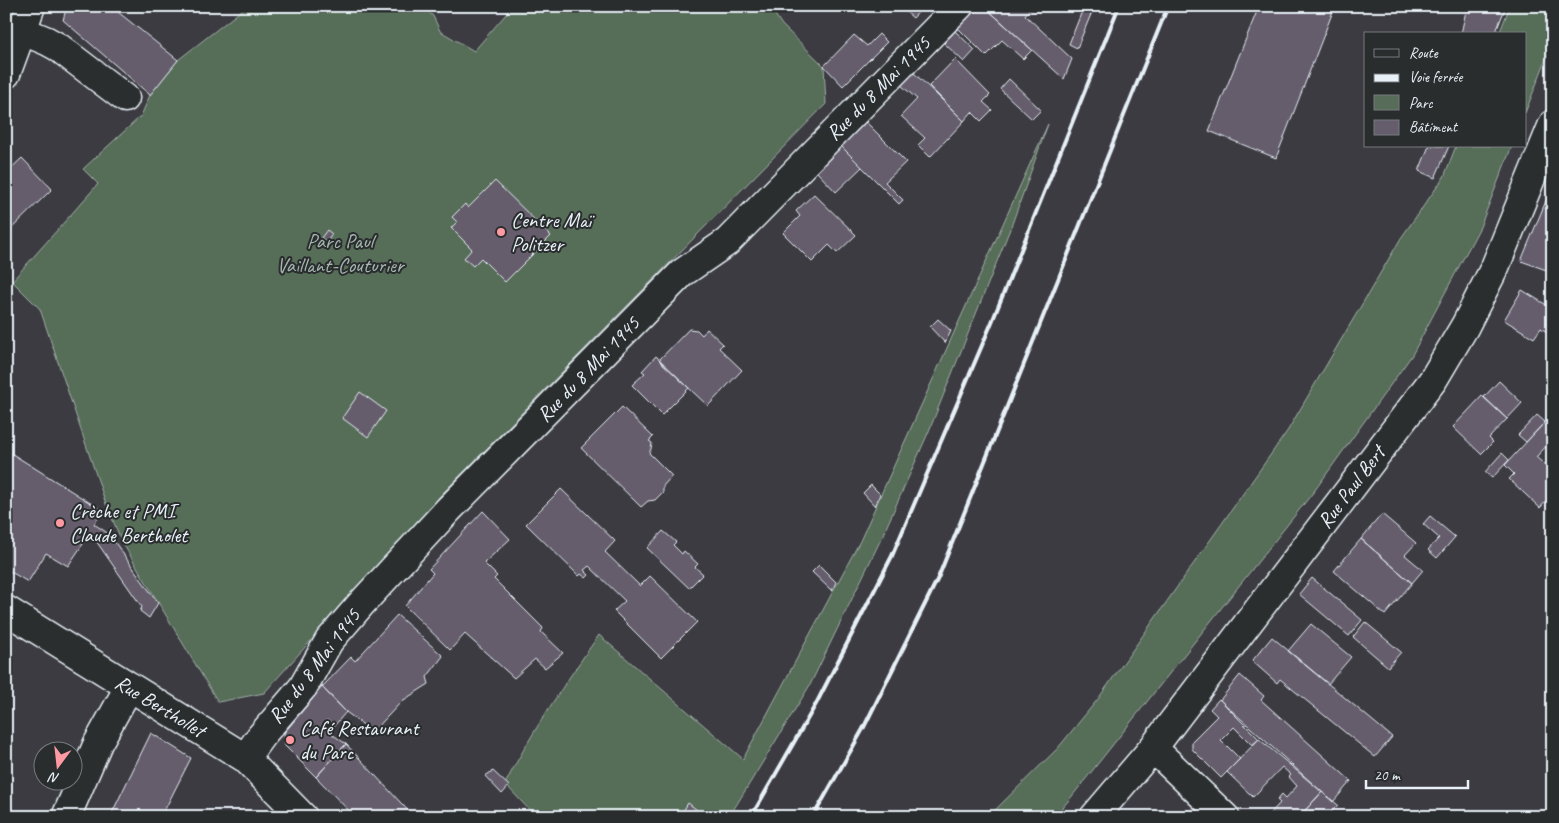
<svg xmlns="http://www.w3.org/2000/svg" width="1559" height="823" viewBox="0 0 1559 823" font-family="Caveat,sans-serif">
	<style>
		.green { fill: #576d59; stroke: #a0afa8 }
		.building { fill: #655c6c; stroke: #e8f1f8 }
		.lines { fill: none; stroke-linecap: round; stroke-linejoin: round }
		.minor-casing { stroke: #e8f1f8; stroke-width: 31 }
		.minor { stroke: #2a2d2e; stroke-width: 28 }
		.rail { stroke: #e8f1f8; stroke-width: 4 }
		.poi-dot { fill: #ff9aa2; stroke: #2a2d2e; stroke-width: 2 }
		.labels { text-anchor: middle; stroke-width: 4; stroke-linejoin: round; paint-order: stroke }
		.street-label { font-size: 21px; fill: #e8f1f8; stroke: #2a2d2e }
		.poi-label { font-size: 21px; fill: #e8f1f8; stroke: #2a2d2e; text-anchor: start }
		.park-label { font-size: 21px; fill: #a7b6b0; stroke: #2a2d2e }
	</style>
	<rect width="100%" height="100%" fill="#3c3b41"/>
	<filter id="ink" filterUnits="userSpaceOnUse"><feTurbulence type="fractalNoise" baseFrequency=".02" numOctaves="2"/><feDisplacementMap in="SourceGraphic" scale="10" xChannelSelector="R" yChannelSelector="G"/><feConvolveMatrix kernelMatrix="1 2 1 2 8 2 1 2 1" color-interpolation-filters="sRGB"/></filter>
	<g filter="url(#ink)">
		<path class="green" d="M 247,6 L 421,6 L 433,16 L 440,31 L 474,51 L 513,6 L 769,6 L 782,25 L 824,66 L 826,104 L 443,493 L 264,693 L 218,702 L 122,542 L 106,504 L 40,309 L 12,281 L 98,184 L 83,169 L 141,116 L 150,95 L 178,60 Z
			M 1510,6 L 1553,6 L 1553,42 L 1525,113 L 1525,34 L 1499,34 Z
			M 1048,124 L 1012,224 L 929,431 L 882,537 L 810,685 L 729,817 L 536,817 L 505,784 C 532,731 565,683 599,635 L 743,759 L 860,541 Z
			M 1456,146 L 1512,146 L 1480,227 L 1412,355 L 1315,490 L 1069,800 L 1054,817 L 988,817 L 1058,748 L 1098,699 L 1288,430 L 1401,238 L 1444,177 Z"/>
		<path class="building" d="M 67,6 L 120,6 L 118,12 L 178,60 L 150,95 L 63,20 Z
			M 899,6 L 924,6 L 913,18 Z
			M 980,6 L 984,6 L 1032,50 L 1023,59 L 1002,40 L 986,56 L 958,28 Z
			M 984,6 L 1032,6 L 1025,15 L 1072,59 L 1064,79 Z
			M 1084,6 L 1094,7 L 1077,48 L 1069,44 Z
			M 1259,6 L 1335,6 L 1276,158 L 1209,131 Z
			M 1467,6 L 1506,6 L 1495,34 L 1461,34 Z
			M 955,31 L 975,50 L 964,62 L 944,43 Z
			M 879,34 L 887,42 L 843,86 L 824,66 L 854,35 L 867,46 Z
			M 955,59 L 990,95 L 983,102 L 992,110 L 981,121 L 972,112 L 964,121 L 929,86 Z
			M 913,72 L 964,121 L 930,157 L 918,145 L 925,138 L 901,116 L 917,99 L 901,85 Z
			M 1009,79 L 1041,110 L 1032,119 L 1000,89 Z
			M 866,122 L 906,162 L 885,182 L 903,200 L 899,204 L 841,146 Z
			M 841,146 L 862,167 L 836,192 L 816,171 Z
			M 1429,146 L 1449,146 L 1435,178 L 1419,171 Z
			M 22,158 L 52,189 L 6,234 L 6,173 Z
			M 495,181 L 551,236 L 505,282 L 481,258 L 473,266 L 464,258 L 472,249 L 451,228 L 457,222 L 452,217 L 465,204 L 468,208 Z
			M 1553,184 L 1553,270 L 1552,272 L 1521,261 Z
			M 814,194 L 856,235 L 837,253 L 829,245 L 812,262 L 783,233 L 800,216 L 796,211 Z
			M 327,230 L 332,234 L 327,242 L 321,238 Z
			M 1522,290 L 1553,309 L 1547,319 L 1553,323 L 1548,333 L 1541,328 L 1534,338 L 1504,320 Z
			M 938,319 L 951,331 L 945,343 L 930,327 Z
			M 689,329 L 697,330 L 702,335 L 707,329 L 723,344 L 719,348 L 742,370 L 708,406 L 659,360 Z
			M 656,356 L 689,388 L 662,415 L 632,385 L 645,373 L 642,371 Z
			M 1499,381 L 1522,403 L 1507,419 L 1484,397 Z
			M 360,392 L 386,411 L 368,437 L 342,418 Z
			M 1482,396 L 1507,419 L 1489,438 L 1493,442 L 1481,454 L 1453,427 Z
			M 622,407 L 653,437 L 649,441 L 652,443 L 651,449 L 649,453 L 672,476 L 663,486 L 663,492 L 655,500 L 648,501 L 641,507 L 581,448 Z
			M 1537,415 L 1545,422 L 1526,442 L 1518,435 Z
			M 1545,422 L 1553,429 L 1553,439 L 1536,457 L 1553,472 L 1553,493 L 1540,508 L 1509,479 L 1514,474 L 1505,465 Z
			M 6,450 L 103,511 L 94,524 L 109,534 L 158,603 L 149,618 L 140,611 L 142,607 L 94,538 L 89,535 L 68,566 L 46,553 L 28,582 L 6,569 Z
			M 1502,453 L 1509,460 L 1492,478 L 1485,472 Z
			M 871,485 L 880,494 L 875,506 L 863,493 Z
			M 561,489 L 615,541 L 605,552 L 640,586 L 650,576 L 697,622 L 661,658 L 614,611 L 625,601 L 589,566 L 584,570 L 589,575 L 586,578 L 581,574 L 579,576 L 526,524 Z
			M 483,511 L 510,539 L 484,563 L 497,576 L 494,579 L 543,628 L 541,632 L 563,653 L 545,668 L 535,659 L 514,678 L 465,634 L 450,650 L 405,606 L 433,573 L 429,569 Z
			M 1382,514 L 1416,543 L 1405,555 L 1423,570 L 1412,583 L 1361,539 Z
			M 1430,516 L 1455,537 L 1437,558 L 1428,550 L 1439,538 L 1423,524 Z
			M 663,531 L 676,542 L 673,545 L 682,554 L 684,551 L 698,564 L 695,567 L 703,574 L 689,588 L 647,548 Z
			M 1361,539 L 1412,583 L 1385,615 L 1334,571 Z
			M 819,565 L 836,582 L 832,591 L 812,572 Z
			M 1312,578 L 1362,620 L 1349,636 L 1299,594 Z
			M 397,615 L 443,656 L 427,677 L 429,684 L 402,701 L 373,732 L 346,712 L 322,687 L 351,657 L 355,661 Z
			M 1365,622 L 1401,652 L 1388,667 L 1353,637 Z
			M 1311,624 L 1351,657 L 1328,684 L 1288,651 Z
			M 1272,637 L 1392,737 L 1375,757 L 1280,679 L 1277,683 L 1252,661 Z
			M 1240,675 L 1264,696 L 1261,700 L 1351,781 L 1333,802 L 1220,700 Z
			M 322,687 L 346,712 L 334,726 L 327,720 L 322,727 L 346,744 L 316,777 L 285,746 L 284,733 Z
			M 1219,699 L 1259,739 L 1252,745 L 1234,727 L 1221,740 L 1240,759 L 1221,778 L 1192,749 L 1192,741 L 1217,716 L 1210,709 Z
			M 151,733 L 191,758 L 161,817 L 110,817 Z
			M 1259,739 L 1322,792 L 1299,817 L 1267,817 L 1280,803 L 1277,800 L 1282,794 L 1286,798 L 1297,786 L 1289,777 L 1291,775 L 1282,767 L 1253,797 L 1227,772 Z
			M 346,744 L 414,817 L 355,817 L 316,777 Z
			M 493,771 L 509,786 L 502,794 L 485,776 Z
			M 1322,792 L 1338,805 L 1326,817 L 1299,817 Z
			M 688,803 L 697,810 L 692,817 L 687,817 L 682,813 Z"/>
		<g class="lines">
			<g class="minor-casing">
				<path id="minor" d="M 23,31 L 47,41 L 58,47 L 125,98
					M 6,74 L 31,6
					M 6,610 L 245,758 L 303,817
					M 1153,748 L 1225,817
					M 245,758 L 261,736 L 303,687 L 329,641 L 361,604 L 449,509 L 682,273 L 727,242 L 959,6
					M 66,817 L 98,743 L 129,687
					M 1094,817 L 1153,748 L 1433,380 L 1465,326 L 1495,267 L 1553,124"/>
			</g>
			<use href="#minor" class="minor"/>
			<path class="rail" d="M 751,817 L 816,704 L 892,556 L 992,322 L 1119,6
				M 813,817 L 863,729 L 938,578 L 1168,6"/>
		</g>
	</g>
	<g class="poi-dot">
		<circle cx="501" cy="232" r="5"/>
		<circle cx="60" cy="523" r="5"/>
		<circle cx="290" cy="740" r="5"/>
	</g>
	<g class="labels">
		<g class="street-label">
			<text transform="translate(878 88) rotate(-45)" y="7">Rue du 8 Mai 1945</text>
			<text transform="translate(588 369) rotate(-46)" y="7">Rue du 8 Mai 1945</text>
			<text transform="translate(1351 487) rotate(-53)" y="7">Rue Paul Bert</text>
			<text transform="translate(314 666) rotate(-53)" y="7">Rue du 8 Mai 1945</text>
			<text transform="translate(160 706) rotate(31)" y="7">Rue Berthollet</text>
		</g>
		<g class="poi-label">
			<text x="511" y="227">Centre Maï<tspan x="511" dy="24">Politzer</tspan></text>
			<text x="70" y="518">Crèche et PMI<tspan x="70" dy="24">Claude Bertholet</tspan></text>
			<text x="300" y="735">Café Restaurant<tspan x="300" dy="24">du Parc</tspan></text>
		</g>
		<g class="park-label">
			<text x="340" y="248">Parc Paul<tspan x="340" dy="24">Vaillant-Couturier</tspan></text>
		</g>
	</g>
	<rect width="1559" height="823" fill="none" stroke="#2a2d2e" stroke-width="25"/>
	<rect x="12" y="12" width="1534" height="798" fill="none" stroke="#e8f1f8" stroke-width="2" filter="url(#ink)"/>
	<rect x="1364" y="32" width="162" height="115" fill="#2a2d2e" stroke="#767b7f"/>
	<rect x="1374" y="49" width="25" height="8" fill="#2a2d2e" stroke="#767b7f"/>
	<text x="1409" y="58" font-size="15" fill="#e8f1f8">Route</text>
	<rect x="1374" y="74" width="25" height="8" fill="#e8f1f8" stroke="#767b7f"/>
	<text x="1409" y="82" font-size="15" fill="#e8f1f8">Voie ferrée</text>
	<rect x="1374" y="95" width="25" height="15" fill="#576d59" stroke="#767b7f"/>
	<text x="1409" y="108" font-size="15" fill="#e8f1f8">Parc</text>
	<rect x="1374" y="120" width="25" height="15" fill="#655c6c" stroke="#767b7f"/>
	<text x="1409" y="132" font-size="15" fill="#e8f1f8">Bâtiment</text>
	<g transform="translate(58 766) rotate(195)"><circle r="24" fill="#2a2d2e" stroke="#767b7f"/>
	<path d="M0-4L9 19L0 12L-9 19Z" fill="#ff9aa2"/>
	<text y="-8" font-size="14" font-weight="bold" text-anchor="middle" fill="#e8f1f8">N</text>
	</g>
	<path d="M1366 780v8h102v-8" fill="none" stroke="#e8f1f8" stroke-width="2.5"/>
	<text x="1374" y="780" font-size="15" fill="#e8f1f8" stroke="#2a2d2e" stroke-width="4" paint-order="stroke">20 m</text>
</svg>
